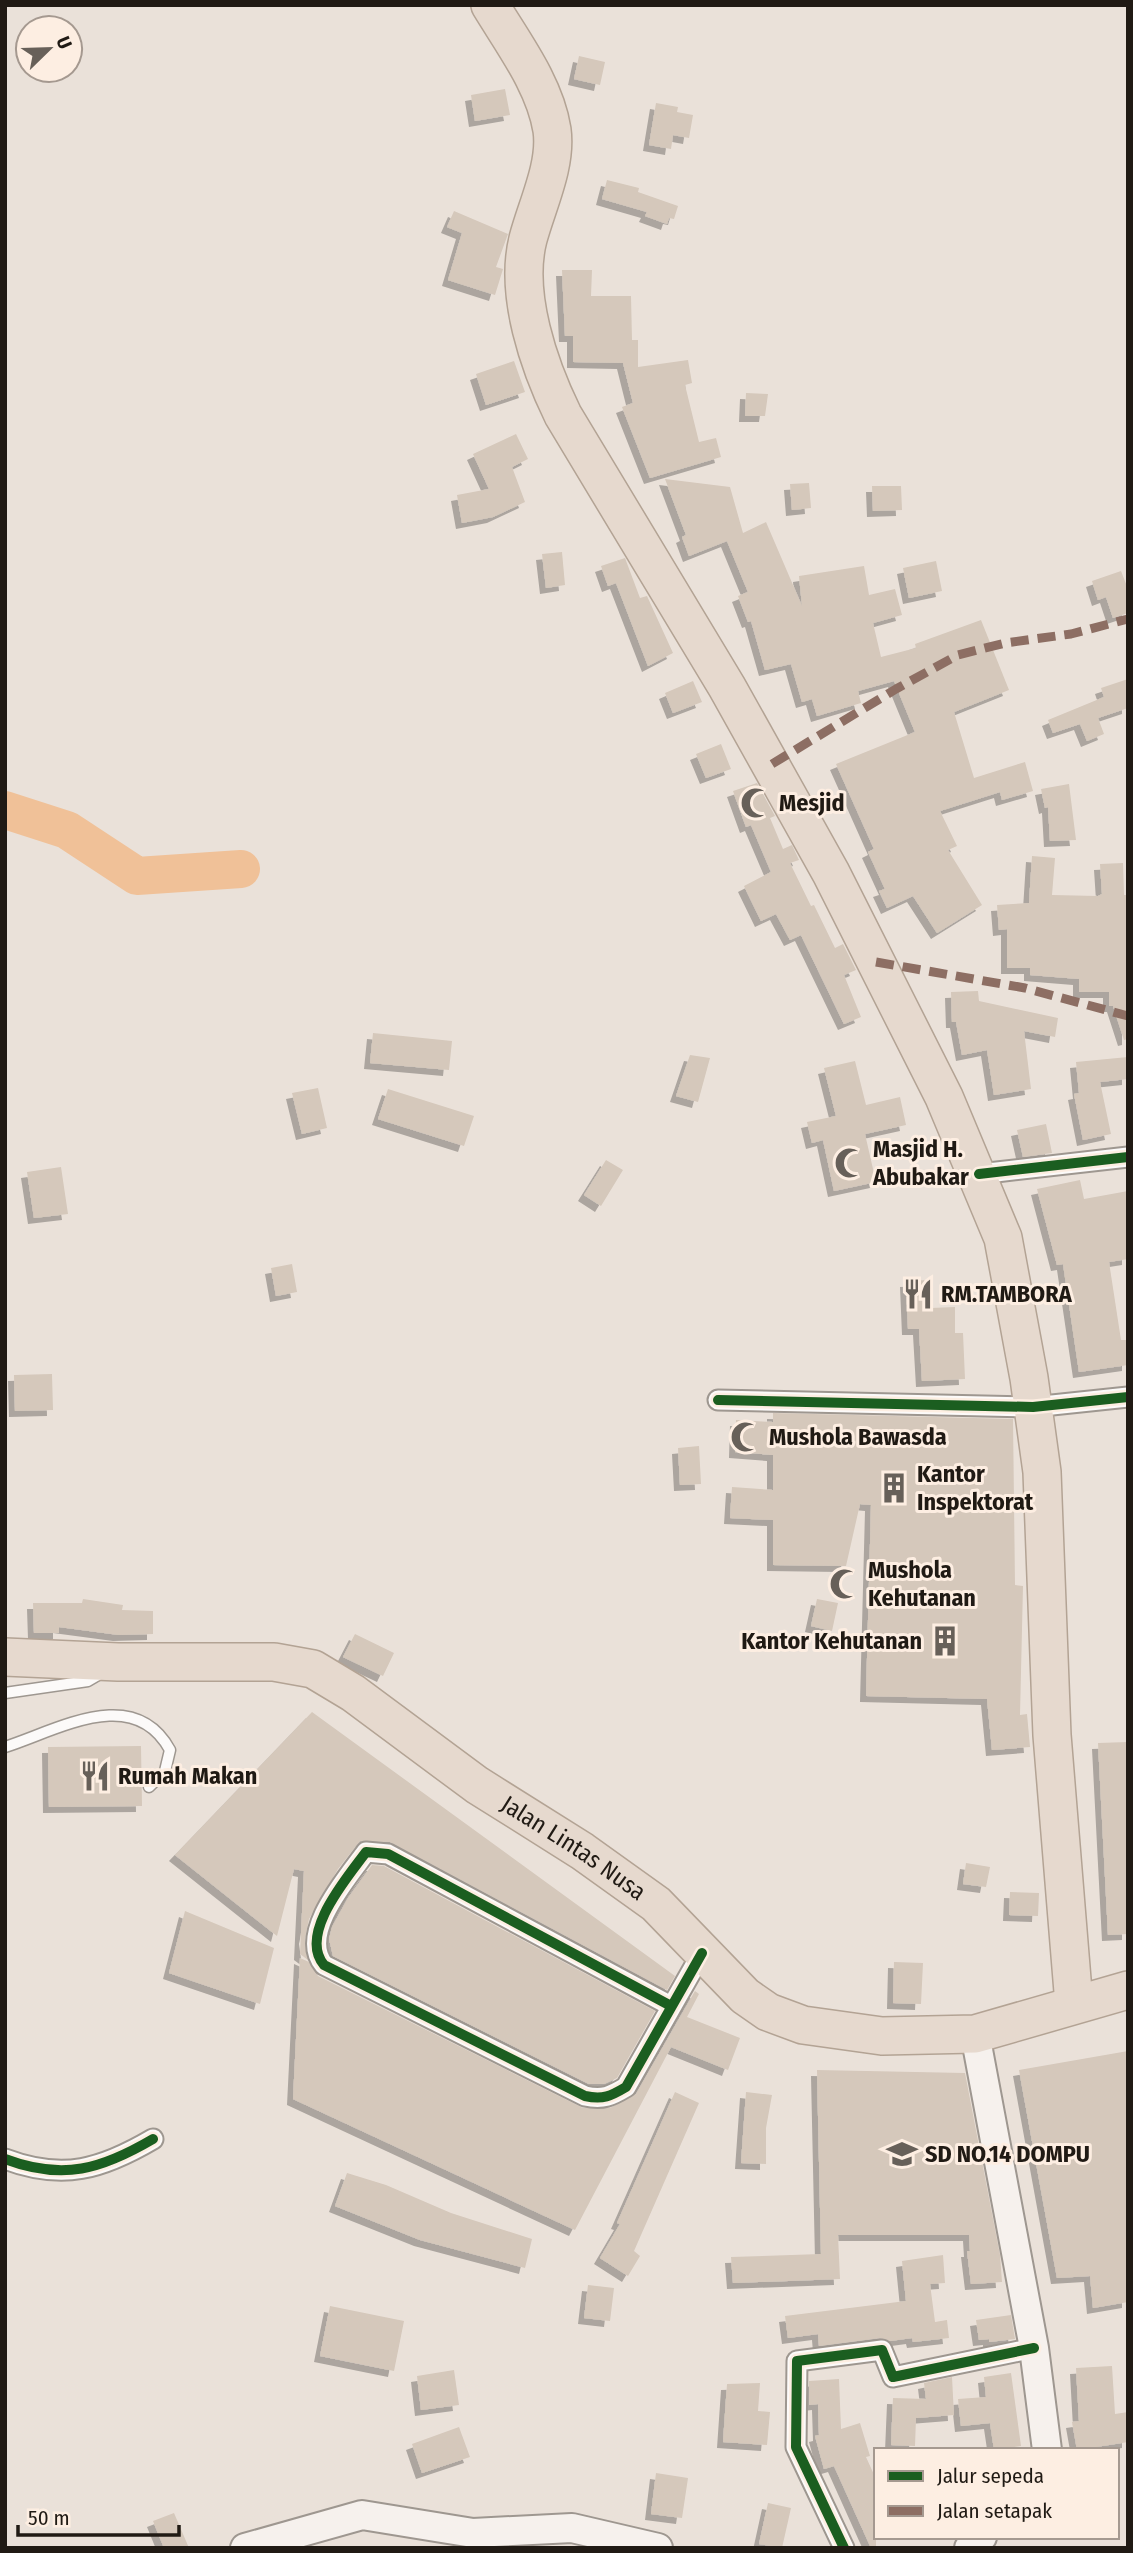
<svg xmlns="http://www.w3.org/2000/svg" width="1133" height="2553" viewBox="0 0 1133 2553" font-family="'Fira Sans Condensed',sans-serif">
	<style>
		.lines { fill: none; stroke-linecap: round; stroke-linejoin: round }
		.river { stroke: #f0c198; stroke-width: 38 }
		.building { fill: #d5c8bb; filter: url(#shadow) }
		.lane-casing { stroke: #9e9790; stroke-width: 13 }
		.street-casing { stroke: #9e9790; stroke-width: 23 }
		.secondary-casing { stroke: #9e9790; stroke-width: 32 }
		.highway-casing { stroke: #b3a394; stroke-width: 40 }
		.lane { stroke: #fcfaf9; stroke-width: 10 }
		.street { stroke: #fcfaf9; stroke-width: 19 }
		.secondary { stroke: #f6f1ed; stroke-width: 28 }
		.highway { stroke: #e6d9ce; stroke-width: 37 }
		.quiet { stroke: #8d6e63; stroke-width: 9; stroke-dasharray: 18 9; stroke-linecap: butt }
		.cycleway-casing { stroke: #fdeee2; stroke-width: 15 }
		.cycleway { stroke: #1b5e20; stroke-width: 10 }
		.labels { text-anchor: middle; stroke-width: 6; stroke-linejoin: round; paint-order: stroke }
		.poi-label { font-size: 24px; font-weight: bold; fill: #201a14; stroke: #fdeee2; text-anchor: start }
		.street-label { font-size: 24px; fill: #201a14; stroke: #fdeee2 }
	</style>
	<defs>
		<filter id="shadow"><feDropShadow dx="-6" dy="6" stdDeviation="0" flood-color="#0004"/></filter>
	</defs>
	<rect width="100%" height="100%" fill="#eae1d9"/>
	<g class="lines">
		<path class="river" d="M 5,810 L 67,830 L 137,876 L 241,869"/>
	</g>
	<path class="building" d="M 579,56 L 605,62 L 600,85 L 574,79 Z
		M 505,89 L 510,115 L 475,121 L 471,95 Z
		M 656,103 L 678,107 L 677,112 L 693,115 L 689,138 L 673,135 L 671,149 L 649,145 Z
		M 607,180 L 639,188 L 638,192 L 678,206 L 674,219 L 669,218 L 667,224 L 645,216 L 647,212 L 602,199 Z
		M 454,211 L 508,234 L 496,267 L 503,269 L 495,295 L 448,280 L 462,233 L 447,227 Z
		M 562,270 L 592,270 L 591,296 L 631,296 L 632,340 L 638,340 L 638,367 L 688,360 L 692,383 L 685,385 L 699,442 L 716,438 L 721,457 L 650,478 L 622,407 L 633,403 L 623,363 L 573,362 L 573,336 L 565,336 Z
		M 514,361 L 525,392 L 486,405 L 476,374 Z
		M 746,393 L 768,394 L 765,416 L 745,416 Z
		M 516,434 L 528,459 L 512,467 L 525,502 L 493,517 L 462,523 L 457,495 L 489,489 L 473,454 Z
		M 665,479 L 730,487 L 743,533 L 766,522 L 802,606 L 799,576 L 864,566 L 869,595 L 895,589 L 902,615 L 873,623 L 881,657 L 916,648 L 915,644 L 981,620 L 1009,690 L 954,712 L 974,778 L 1025,762 L 1033,791 L 1002,800 L 1000,792 L 940,811 L 957,846 L 948,850 L 982,905 L 937,933 L 913,896 L 887,908 L 879,891 L 885,889 L 868,852 L 874,849 L 836,764 L 915,732 L 894,681 L 858,691 L 861,703 L 817,716 L 812,699 L 802,702 L 791,664 L 765,670 L 751,621 L 748,622 L 738,596 L 748,592 L 727,541 L 689,556 L 682,537 L 686,535 Z
		M 809,483 L 811,508 L 792,510 L 790,484 Z
		M 872,486 L 901,486 L 902,510 L 873,511 Z
		M 562,552 L 565,585 L 546,588 L 542,554 Z
		M 625,558 L 640,598 L 647,596 L 673,653 L 648,666 L 616,583 L 608,586 L 601,566 Z
		M 936,561 L 942,591 L 909,598 L 903,568 Z
		M 1121,571 L 1128,589 L 1128,613 L 1113,618 L 1106,597 L 1098,600 L 1092,581 Z
		M 1128,679 L 1128,708 L 1098,718 L 1104,734 L 1087,741 L 1080,724 L 1053,733 L 1048,720 L 1104,697 L 1101,688 Z
		M 693,681 L 702,702 L 673,713 L 665,693 Z
		M 721,744 L 731,769 L 706,778 L 696,754 Z
		M 757,783 L 775,816 L 770,818 L 783,849 L 792,845 L 799,860 L 790,863 L 811,906 L 814,905 L 835,948 L 843,944 L 856,970 L 844,975 L 861,1017 L 844,1024 L 801,935 L 790,940 L 776,914 L 761,921 L 744,886 L 771,872 L 751,825 L 746,827 L 733,791 Z
		M 1069,784 L 1076,840 L 1050,841 L 1048,807 L 1045,808 L 1041,789 Z
		M 1032,856 L 1055,858 L 1052,895 L 1098,896 L 1102,894 L 1100,864 L 1123,863 L 1124,895 L 1128,895 L 1128,1039 L 1124,1040 L 1113,1006 L 1109,1006 L 1109,992 L 1079,992 L 1079,979 L 1030,975 L 1030,968 L 1007,968 L 1007,929 L 999,930 L 997,905 L 1029,903 Z
		M 978,991 L 979,1001 L 1058,1018 L 1055,1037 L 1024,1031 L 1031,1089 L 994,1095 L 987,1050 L 962,1055 L 956,1022 L 952,1022 L 951,992 Z
		M 373,1033 L 452,1041 L 449,1070 L 370,1063 Z
		M 690,1055 L 710,1058 L 698,1102 L 676,1096 Z
		M 1128,1057 L 1128,1079 L 1100,1082 L 1111,1134 L 1083,1140 L 1074,1094 L 1079,1093 L 1076,1062 Z
		M 855,1061 L 866,1105 L 900,1097 L 906,1125 L 865,1134 L 876,1182 L 834,1191 L 823,1140 L 812,1143 L 807,1122 L 836,1116 L 824,1068 Z
		M 318,1088 L 327,1128 L 302,1134 L 292,1093 Z
		M 388,1089 L 474,1116 L 464,1146 L 378,1119 Z
		M 1046,1124 L 1052,1153 L 1023,1157 L 1017,1130 Z
		M 606,1160 L 623,1170 L 601,1206 L 584,1195 Z
		M 61,1167 L 68,1214 L 34,1218 L 27,1172 Z
		M 1080,1180 L 1084,1199 L 1128,1191 L 1128,1259 L 1109,1262 L 1121,1340 L 1128,1340 L 1128,1365 L 1079,1372 L 1063,1264 L 1057,1265 L 1037,1189 Z
		M 292,1264 L 297,1292 L 276,1296 L 271,1268 Z
		M 929,1280 L 931,1308 L 955,1307 L 955,1333 L 963,1333 L 965,1379 L 922,1381 L 919,1329 L 908,1329 L 906,1281 Z
		M 52,1374 L 53,1410 L 15,1411 L 14,1375 Z
		M 773,1413 L 1013,1419 L 1015,1585 L 1023,1586 L 1020,1715 L 1027,1714 L 1030,1747 L 992,1750 L 987,1699 L 866,1696 L 871,1505 L 860,1504 L 846,1566 L 773,1565 L 773,1520 L 730,1518 L 732,1487 L 773,1490 L 773,1455 L 735,1452 L 736,1420 L 773,1422 Z
		M 699,1446 L 701,1484 L 680,1485 L 678,1448 Z
		M 83,1599 L 123,1605 L 122,1610 L 153,1611 L 153,1634 L 119,1635 L 59,1627 L 59,1633 L 34,1633 L 33,1603 L 82,1603 Z
		M 817,1599 L 838,1603 L 832,1631 L 811,1626 Z
		M 355,1634 L 394,1653 L 383,1676 L 343,1657 Z
		M 312,1712 L 675,1976 L 667,1990 L 390,1842 L 360,1841 L 338,1869 L 309,1919 L 305,1938 L 308,1960 L 300,1954 L 304,1871 L 294,1869 L 277,1936 L 175,1855 Z
		M 1128,1742 L 1128,1934 L 1108,1935 L 1098,1743 Z
		M 141,1746 L 142,1806 L 49,1807 L 48,1747 Z
		M 966,1863 L 990,1867 L 986,1887 L 963,1884 Z
		M 372,1865 L 384,1866 L 655,2011 L 617,2078 L 604,2084 L 589,2084 L 333,1956 L 329,1939 L 332,1927 L 348,1898 Z
		M 1010,1892 L 1039,1893 L 1038,1916 L 1009,1915 Z
		M 185,1911 L 274,1948 L 260,2004 L 169,1973 Z
		M 300,1958 L 309,1962 L 318,1976 L 583,2108 L 610,2108 L 636,2094 L 695,1991 L 699,1994 L 687,2017 L 740,2038 L 728,2070 L 671,2047 L 575,2230 L 293,2099 Z
		M 894,1962 L 923,1963 L 921,2004 L 893,2003 Z
		M 1128,2051 L 1128,2302 L 1093,2308 L 1090,2276 L 1057,2278 L 1019,2070 Z
		M 817,2070 L 965,2073 L 1000,2255 L 1002,2282 L 971,2284 L 967,2251 L 970,2251 L 969,2235 L 838,2235 L 840,2279 L 733,2283 L 731,2257 L 821,2254 Z
		M 675,2092 L 699,2103 L 634,2251 L 640,2256 L 628,2276 L 600,2258 L 620,2224 L 617,2223 Z
		M 746,2092 L 772,2095 L 766,2128 L 766,2164 L 741,2163 Z
		M 347,2173 L 386,2185 L 451,2213 L 532,2239 L 525,2268 L 420,2240 L 335,2206 Z
		M 943,2255 L 945,2283 L 930,2284 L 935,2322 L 947,2320 L 949,2338 L 913,2342 L 912,2338 L 890,2341 L 880,2338 L 819,2346 L 818,2334 L 788,2338 L 785,2316 L 906,2301 L 902,2261 Z
		M 588,2285 L 614,2288 L 610,2321 L 584,2318 Z
		M 330,2306 L 404,2321 L 394,2371 L 320,2356 Z
		M 1011,2315 L 1015,2339 L 989,2342 L 989,2339 L 979,2340 L 976,2320 Z
		M 1112,2366 L 1115,2414 L 1128,2412 L 1128,2442 L 1077,2450 L 1072,2422 L 1079,2421 L 1076,2368 Z
		M 454,2370 L 459,2405 L 421,2410 L 417,2376 Z
		M 1011,2373 L 1021,2446 L 994,2450 L 990,2423 L 961,2426 L 958,2399 L 986,2397 L 984,2377 Z
		M 952,2377 L 954,2415 L 916,2418 L 915,2446 L 891,2445 L 893,2398 L 926,2399 L 924,2383 Z
		M 839,2379 L 841,2429 L 860,2423 L 870,2456 L 866,2457 L 876,2479 L 876,2548 L 871,2548 L 834,2466 L 824,2469 L 815,2436 L 819,2435 L 818,2404 L 809,2405 L 809,2381 Z
		M 760,2383 L 758,2411 L 770,2412 L 767,2445 L 723,2442 L 727,2384 Z
		M 459,2427 L 470,2457 L 422,2473 L 412,2444 Z
		M 656,2473 L 688,2478 L 682,2518 L 651,2514 Z
		M 768,2503 L 791,2508 L 782,2548 L 759,2544 Z
		M 174,2513 L 189,2548 L 164,2548 L 153,2521 Z"/>
	<g class="lines">
		<g class="lane-casing">
			<path id="lane" d="M 5,1693 L 88,1681 L 100,1674
				M 5,1747 C 58,1730 134,1684 170,1750 L 165,1771 L 149,1787"/>
		</g>
		<g class="street-casing">
			<path id="street" d="M 979,1174 L 1128,1157
				M 718,1400 L 1033,1407 L 1128,1397
				M 671,2006 L 388,1854 L 366,1852 C 347,1878 298,1934 324,1965 L 585,2096 C 603,2100 611,2096 626,2087 L 702,1953
				M 5,2159 C 63,2181 102,2169 153,2139
				M 844,2548 L 796,2447 L 797,2361 L 882,2350 L 893,2377 L 1034,2348"/>
		</g>
		<g class="secondary-casing">
			<path id="secondary" d="M 975,2034 L 1034,2348 L 1047,2450
				M 245,2548 L 362,2515 L 473,2533 L 572,2528 L 658,2548
				M 969,2548 L 982,2537"/>
		</g>
		<g class="highway-casing">
			<g id="highway">
				<path d="M 490,5 C 513,43 545,85 552,130 C 557,165 537,205 528,239 C 514,294 539,366 563,415 L 727,687 L 831,873 L 944,1097 L 1003,1238 L 1029,1378 L 1042,1472 L 1052,1735 L 1074,2004"/>
				<path id="s1" d="M 5,1657 L 118,1662 L 274,1662 L 313,1669 L 353,1693 L 477,1785 L 582,1851 L 656,1904 L 745,1996 L 768,2012 L 803,2025 L 882,2036 L 975,2034 L 1128,1990"/>
			</g>
		</g>
		<use href="#lane" class="lane"/>
		<use href="#street" class="street"/>
		<use href="#secondary" class="secondary"/>
		<use href="#highway" class="highway"/>
		<path class="quiet" d="M 772,764 L 896,689 L 958,655 L 1005,643 L 1071,634 L 1128,619
			M 876,962 L 1025,988 L 1128,1016"/>
		<g class="cycleway-casing">
			<path id="cycleway" d="M 979,1174 L 1128,1157
				M 718,1400 L 1033,1407 L 1128,1397
				M 671,2006 L 388,1854 L 366,1852 C 347,1878 298,1934 324,1965 L 585,2096 C 603,2100 611,2096 626,2087 L 702,1953
				M 5,2159 C 63,2181 102,2169 153,2139
				M 844,2548 L 796,2447 L 797,2361 L 882,2350 L 893,2377 L 1034,2348"/>
		</g>
		<use href="#cycleway" class="cycleway"/>
	</g>
	<defs>
		<g id="mosque-bare" transform="scale(2.415)"><path d="M3.5-4.9A6 6 0 1 0 3.5 4.9A5 5 0 1 1 3.5-4.9Z" fill="#676059" stroke="#fdeee2" stroke-width="2.5" paint-order="stroke"/></g>
		<g id="restaurant-bare" transform="scale(2.415)"><path d="M-5-6h1v4h1v-4h1v4h1v-4h1v5L-1.5 .5V6h-2V.5L-5-1ZM5-6V6H3V1.5H1.5Q1.5-4 5-6Z" fill="#676059" stroke="#fdeee2" stroke-width="2.5" paint-order="stroke"/></g>
		<g id="building-bare" transform="scale(2.415)"><path d="M-4-6H4V6H1V3H-1V6H-4ZM-2.5-4.3h1.7v1.8h-1.7ZM.8-4.3h1.7v1.8H.8ZM-2.5-1h1.7V.8h-1.7ZM.8-1h1.7V.8H.8Z" fill="#676059" stroke="#fdeee2" stroke-width="2.5" paint-order="stroke"/></g>
		<g id="school-bare" transform="scale(2.415)"><path d="M0-5L7-2L0 1L-7-2ZM-4 1L0 2.5L4 1V4Q0 6-4 4Z" fill="#676059" stroke="#fdeee2" stroke-width="2.5" paint-order="stroke"/></g>
	</defs>
	<g fill-rule="evenodd">
		<use href="#mosque-bare" x="756" y="803"/>
		<use href="#mosque-bare" x="850" y="1163"/>
		<use href="#restaurant-bare" x="918" y="1294"/>
		<use href="#mosque-bare" x="746" y="1437"/>
		<use href="#building-bare" x="894" y="1488"/>
		<use href="#mosque-bare" x="845" y="1584"/>
		<use href="#building-bare" x="945" y="1641"/>
		<use href="#restaurant-bare" x="95" y="1776"/>
		<use href="#school-bare" x="902" y="2154"/>
	</g>
	<g class="labels">
		<g class="poi-label">
			<text x="779" y="811">Mesjid</text>
			<text x="873" y="1157">Masjid H.<tspan x="873" dy="28">Abubakar</tspan></text>
			<text x="941" y="1302">RM.TAMBORA</text>
			<text x="769" y="1445">Mushola Bawasda</text>
			<text x="917" y="1482">Kantor<tspan x="917" dy="28">Inspektorat</tspan></text>
			<text x="868" y="1578">Mushola<tspan x="868" dy="28">Kehutanan</tspan></text>
			<text x="922" y="1649" text-anchor="end">Kantor Kehutanan</text>
			<text x="118" y="1784">Rumah Makan</text>
			<text x="925" y="2162">SD NO.14 DOMPU</text>
		</g>
		<g class="street-label">
			<text dy="8" stroke="none"><textPath href="#s1" startOffset="625">Jalan Lintas Nusa</textPath></text>
		</g>
	</g>
	<rect width="1133" height="2553" fill="none" stroke="#201a14" stroke-width="14"/>
	<rect x="874" y="2448" width="245" height="91" fill="#fdeee2" stroke="#a59990" stroke-width="2"/>
	<rect x="888" y="2471" width="35" height="10" fill="#1b5e20" stroke="#a59990" stroke-width="2"/>
	<text x="937" y="2483" font-size="21" fill="#201a14">Jalur sepeda</text>
	<rect x="888" y="2506" width="35" height="10" fill="#8d6e63" stroke="#a59990" stroke-width="2"/>
	<text x="937" y="2518" font-size="21" fill="#201a14">Jalan setapak</text>
	<g transform="translate(49 49) rotate(67)"><circle r="33" fill="#fdeee2" stroke="#a59990" stroke-width="2"/>
	<path d="M0-5L12 26L0 18L-12 26Z" fill="#676059"/>
	<text y="-10" font-size="19" font-weight="bold" text-anchor="middle" fill="#201a14">U</text>
	</g>
	<path d="M18 2525v10h161v-10" fill="none" stroke="#201a14" stroke-width="3.5"/>
	<text x="28" y="2525" font-size="21" fill="#201a14" stroke="#fdeee2" stroke-width="5" paint-order="stroke">50 m</text>
</svg>
